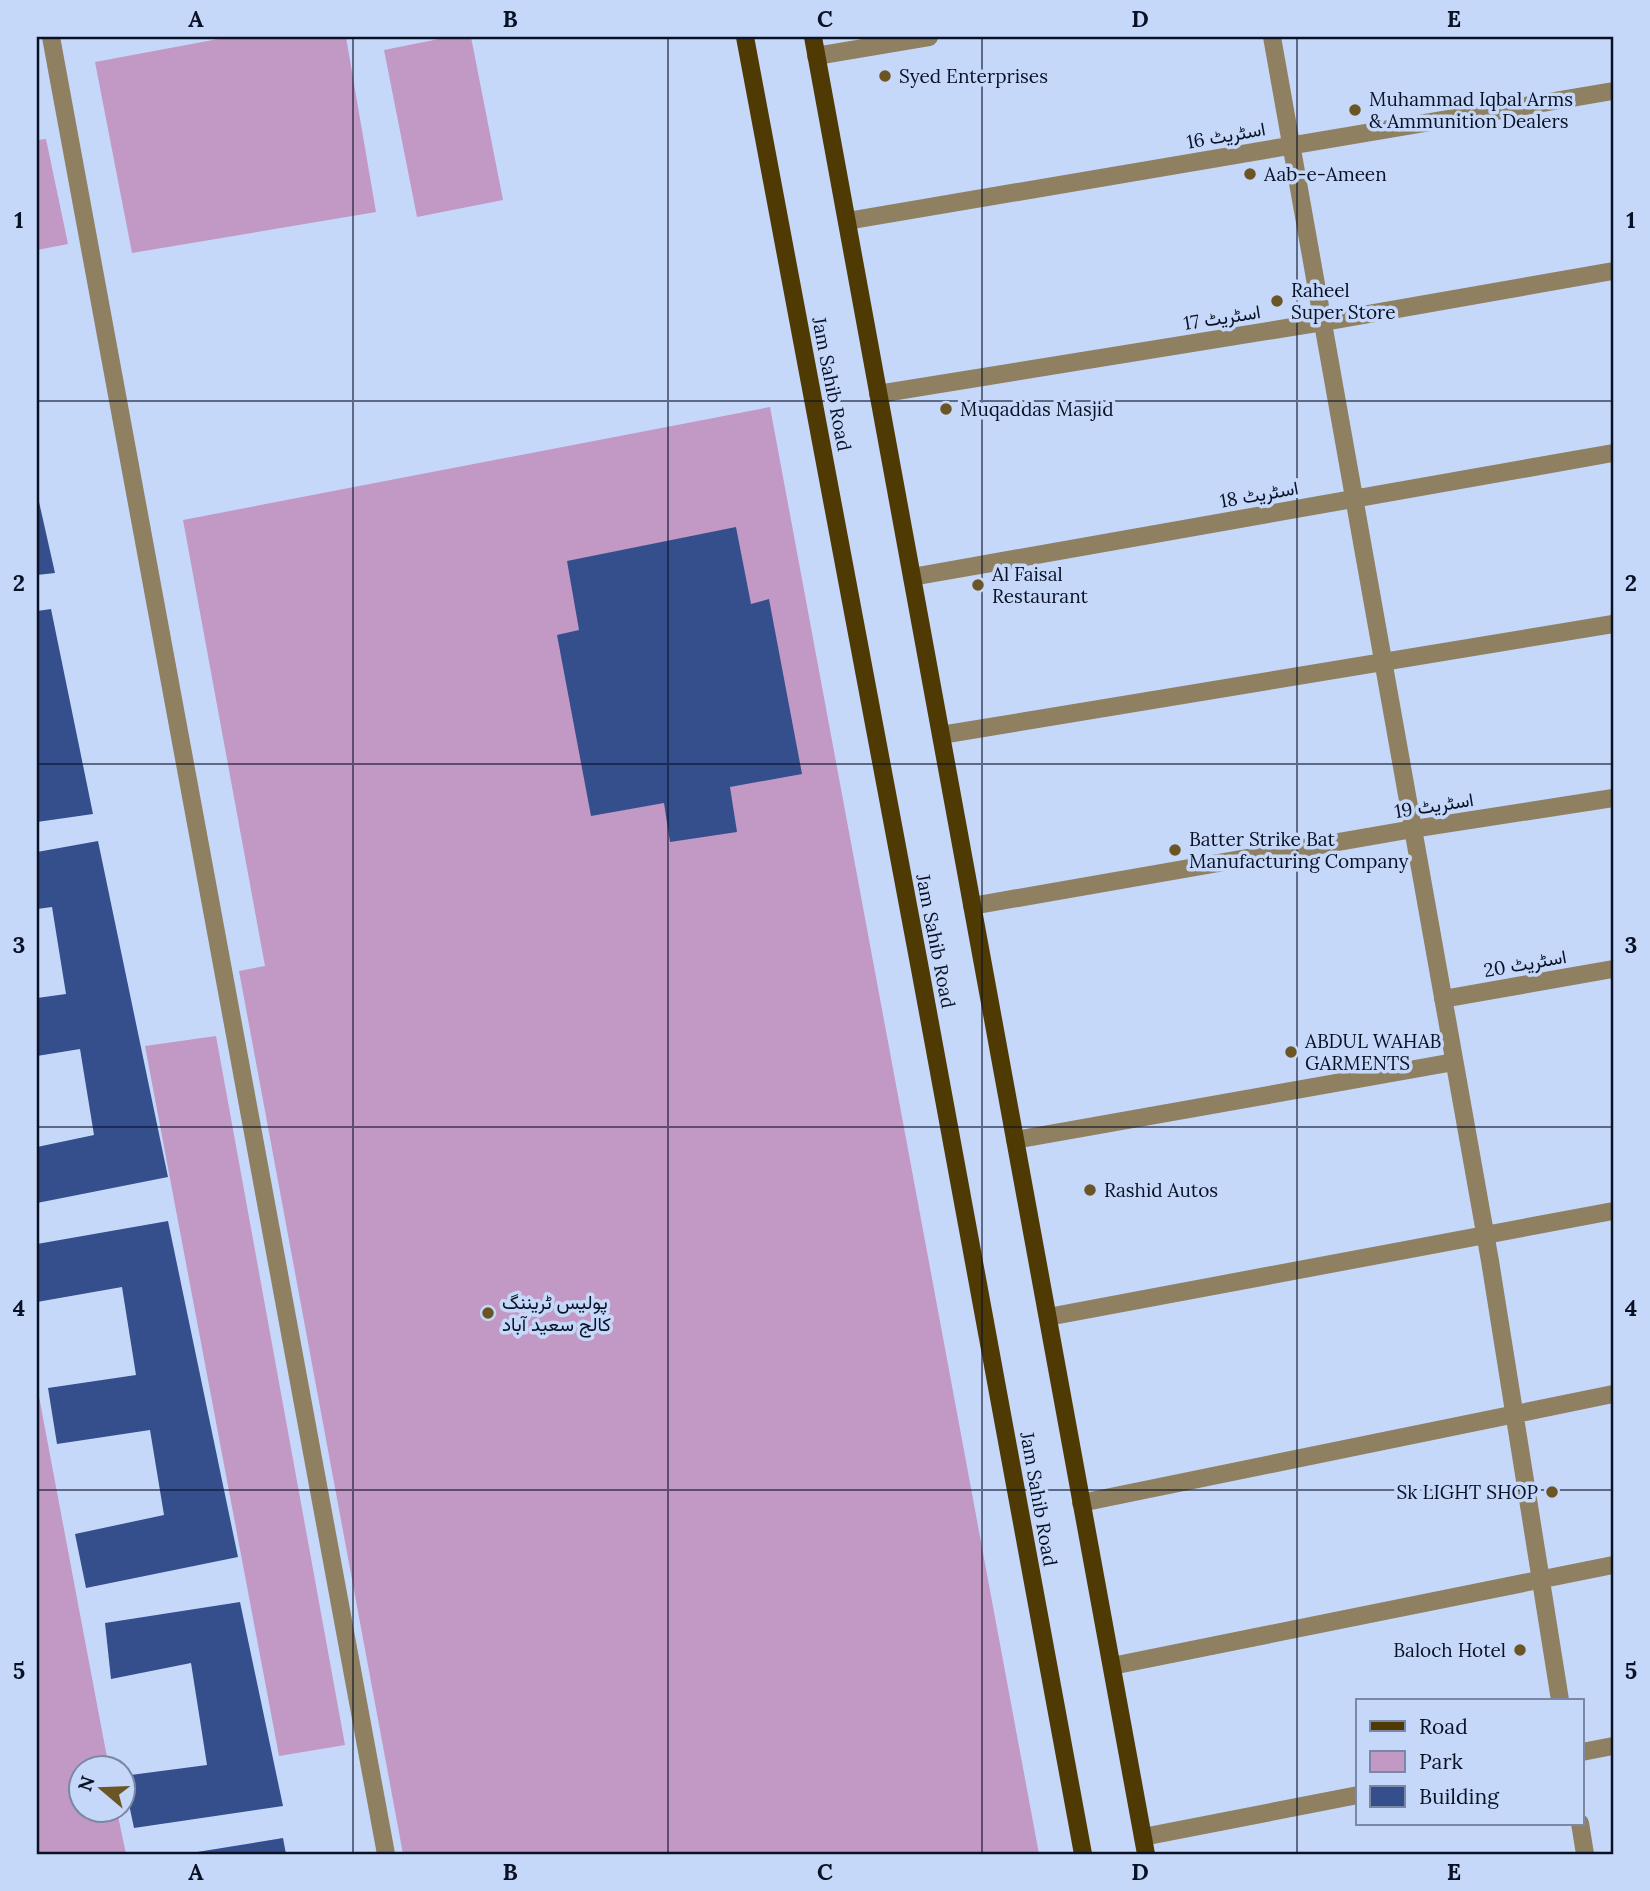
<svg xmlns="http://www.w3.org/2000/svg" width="1650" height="1891" viewBox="0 0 1650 1891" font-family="Lora,Vazirmatn,serif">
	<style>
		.green { fill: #c298c5 }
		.building { fill: #344f8c }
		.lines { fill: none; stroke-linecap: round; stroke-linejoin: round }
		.minor { stroke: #8f8061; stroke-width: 18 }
		.major { stroke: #4f3a03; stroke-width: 18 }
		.grid { fill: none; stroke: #091125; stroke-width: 2; stroke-opacity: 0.55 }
		.poi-dot { fill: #6c5525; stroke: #c6d8fa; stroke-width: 2.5 }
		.labels { text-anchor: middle; stroke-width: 7; stroke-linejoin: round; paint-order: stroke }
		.poi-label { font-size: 19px; fill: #091125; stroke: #c6d8fa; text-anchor: start }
		.street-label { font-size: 19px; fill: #091125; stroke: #c6d8fa }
		.neatline { fill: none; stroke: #091125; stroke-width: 2.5 }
		.grid-label { font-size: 23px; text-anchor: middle; font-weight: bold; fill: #091125 }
	</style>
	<rect width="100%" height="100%" fill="#c6d8fa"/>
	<path class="green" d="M 229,37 L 346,37 L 376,212 L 132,253 L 95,62 Z
		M 449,37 L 471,37 L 503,200 L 417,217 L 384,50 Z
		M 46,139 L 68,244 L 37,250 L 37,140 Z
		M 770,407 L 1039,1854 L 403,1854 L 239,971 L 265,966 L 183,520 Z
		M 216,1036 L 345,1745 L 279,1756 L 145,1046 Z
		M 37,1386 L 109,1768 L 80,1769 L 80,1811 L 117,1811 L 126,1854 L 37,1854 Z"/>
	<path class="building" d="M 37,493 L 55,573 L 37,575 Z
		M 736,527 L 751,604 L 769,599 L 802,774 L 730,787 L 737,832 L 670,842 L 664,803 L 591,816 L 557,635 L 579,630 L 567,561 Z
		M 51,609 L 93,814 L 37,822 L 37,611 Z
		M 98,841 L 168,1177 L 37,1203 L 37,1147 L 94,1135 L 80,1049 L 37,1056 L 37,998 L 66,994 L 52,907 L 37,909 L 37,852 Z
		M 168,1221 L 238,1557 L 86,1588 L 75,1534 L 164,1515 L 150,1430 L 57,1444 L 48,1388 L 136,1375 L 122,1287 L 37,1302 L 37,1244 Z
		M 240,1602 L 283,1806 L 134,1828 L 123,1776 L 207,1765 L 191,1663 L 111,1679 L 105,1623 Z
		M 283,1838 L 286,1854 L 191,1854 L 191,1853 Z"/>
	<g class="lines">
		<path class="minor" d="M 51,37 L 386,1854
			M 1272,37 L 1490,1261 L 1560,1700
			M 816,56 L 929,37
			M 847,221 L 1613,91
			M 878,394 L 1323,322 L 1613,271
			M 912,577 L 1613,453
			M 941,735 L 1613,624
			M 972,906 L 1413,829 L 1613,798
			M 1443,999 L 1613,969
			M 1015,1140 L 1454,1062
			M 1048,1317 L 1613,1211
			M 1081,1503 L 1613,1394
			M 1112,1666 L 1613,1565
			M 1582,1752 L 1613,1746
			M 1580,1823 L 1585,1854
			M 1143,1837 L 1358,1795"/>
		<path class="major" d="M 745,37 L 920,969 L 1083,1854
			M 813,37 L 1146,1854"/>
	</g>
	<path class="grid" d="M 353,37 L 353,1854M 668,37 L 668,1854M 982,37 L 982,1854M 1297,37 L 1297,1854M 37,401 L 1613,401M 37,764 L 1613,764M 37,1127 L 1613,1127M 37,1490 L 1613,1490"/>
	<g class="poi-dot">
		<circle cx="885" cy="76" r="7"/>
		<circle cx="1355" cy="110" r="7"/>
		<circle cx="1250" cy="174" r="7"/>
		<circle cx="1277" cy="301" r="7"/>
		<circle cx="946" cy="409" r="7"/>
		<circle cx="978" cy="585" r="7"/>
		<circle cx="1175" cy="850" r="7"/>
		<circle cx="1291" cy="1052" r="7"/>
		<circle cx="1090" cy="1190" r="7"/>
		<circle cx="488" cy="1313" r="7"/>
		<circle cx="1552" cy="1492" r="7"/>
		<circle cx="1520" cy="1650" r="7"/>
	</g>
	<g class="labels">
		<g class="poi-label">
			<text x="899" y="83">Syed Enterprises</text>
			<text x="1369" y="106">Muhammad Iqbal Arms<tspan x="1369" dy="22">&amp; Ammunition Dealers</tspan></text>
			<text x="1264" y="181">Aab-e-Ameen</text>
			<text x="1291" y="297">Raheel<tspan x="1291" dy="22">Super Store</tspan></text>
			<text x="960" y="416">Muqaddas Masjid</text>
			<text x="992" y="581">Al Faisal<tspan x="992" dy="22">Restaurant</tspan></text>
			<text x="1189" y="846">Batter Strike Bat<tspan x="1189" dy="22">Manufacturing Company</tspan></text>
			<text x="1305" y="1048">ABDUL WAHAB<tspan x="1305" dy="22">GARMENTS</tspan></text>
			<text x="1104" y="1197">Rashid Autos</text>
			<text x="502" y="1309">پولیس ٹریننگ<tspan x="502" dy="22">کالج سعید آباد</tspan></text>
			<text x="1538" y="1499" text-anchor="end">Sk LIGHT SHOP</text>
			<text x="1506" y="1657" text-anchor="end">Baloch Hotel</text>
		</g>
		<g class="street-label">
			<text transform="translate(1226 135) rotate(-10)" y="7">اسٹریٹ 16</text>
			<text transform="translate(1222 317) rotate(-9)" y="7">اسٹریٹ 17</text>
			<text transform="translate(832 384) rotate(79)" y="7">Jam Sahib Road</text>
			<text transform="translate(1259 494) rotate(-10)" y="7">اسٹریٹ 18</text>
			<text transform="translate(1434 805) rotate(-9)" y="7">اسٹریٹ 19</text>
			<text transform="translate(936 941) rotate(79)" y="7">Jam Sahib Road</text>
			<text transform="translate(1525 963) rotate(-10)" y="7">اسٹریٹ 20</text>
			<text transform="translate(1039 1499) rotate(80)" y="7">Jam Sahib Road</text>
		</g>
	</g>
	<rect width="1650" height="1891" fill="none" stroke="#c6d8fa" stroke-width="77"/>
	<rect x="1356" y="1699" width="228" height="126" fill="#c6d8fa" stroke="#7a88a5" stroke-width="2"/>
	<rect x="1370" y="1721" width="35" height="10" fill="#4f3a03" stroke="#7a88a5" stroke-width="2"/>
	<text x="1419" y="1734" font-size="21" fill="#091125">Road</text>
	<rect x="1370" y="1751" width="35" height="21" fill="#c298c5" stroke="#7a88a5" stroke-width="2"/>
	<text x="1419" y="1769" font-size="21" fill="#091125">Park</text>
	<rect x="1370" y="1786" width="35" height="21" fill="#344f8c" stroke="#7a88a5" stroke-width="2"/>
	<text x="1419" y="1804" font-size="21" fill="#091125">Building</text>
	<g transform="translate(102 1789) rotate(289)"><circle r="33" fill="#c6d8fa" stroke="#7a88a5" stroke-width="2"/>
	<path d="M0-5L12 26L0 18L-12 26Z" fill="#6c5525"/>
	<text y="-10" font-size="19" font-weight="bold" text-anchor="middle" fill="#091125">N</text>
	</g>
	<rect x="38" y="38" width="1574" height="1815" class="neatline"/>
	<g class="grid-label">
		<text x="196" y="27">A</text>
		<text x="510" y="27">B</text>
		<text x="825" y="27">C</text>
		<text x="1140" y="27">D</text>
		<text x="1454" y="27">E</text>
		<text x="19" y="228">1</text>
		<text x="1631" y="228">1</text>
		<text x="19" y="591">2</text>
		<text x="1631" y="591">2</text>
		<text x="19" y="953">3</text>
		<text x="1631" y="953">3</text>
		<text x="19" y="1316">4</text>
		<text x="1631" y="1316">4</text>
		<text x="19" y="1679">5</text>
		<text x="1631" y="1679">5</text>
		<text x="196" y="1880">A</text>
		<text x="510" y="1880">B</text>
		<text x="825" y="1880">C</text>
		<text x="1140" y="1880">D</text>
		<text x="1454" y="1880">E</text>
	</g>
</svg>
